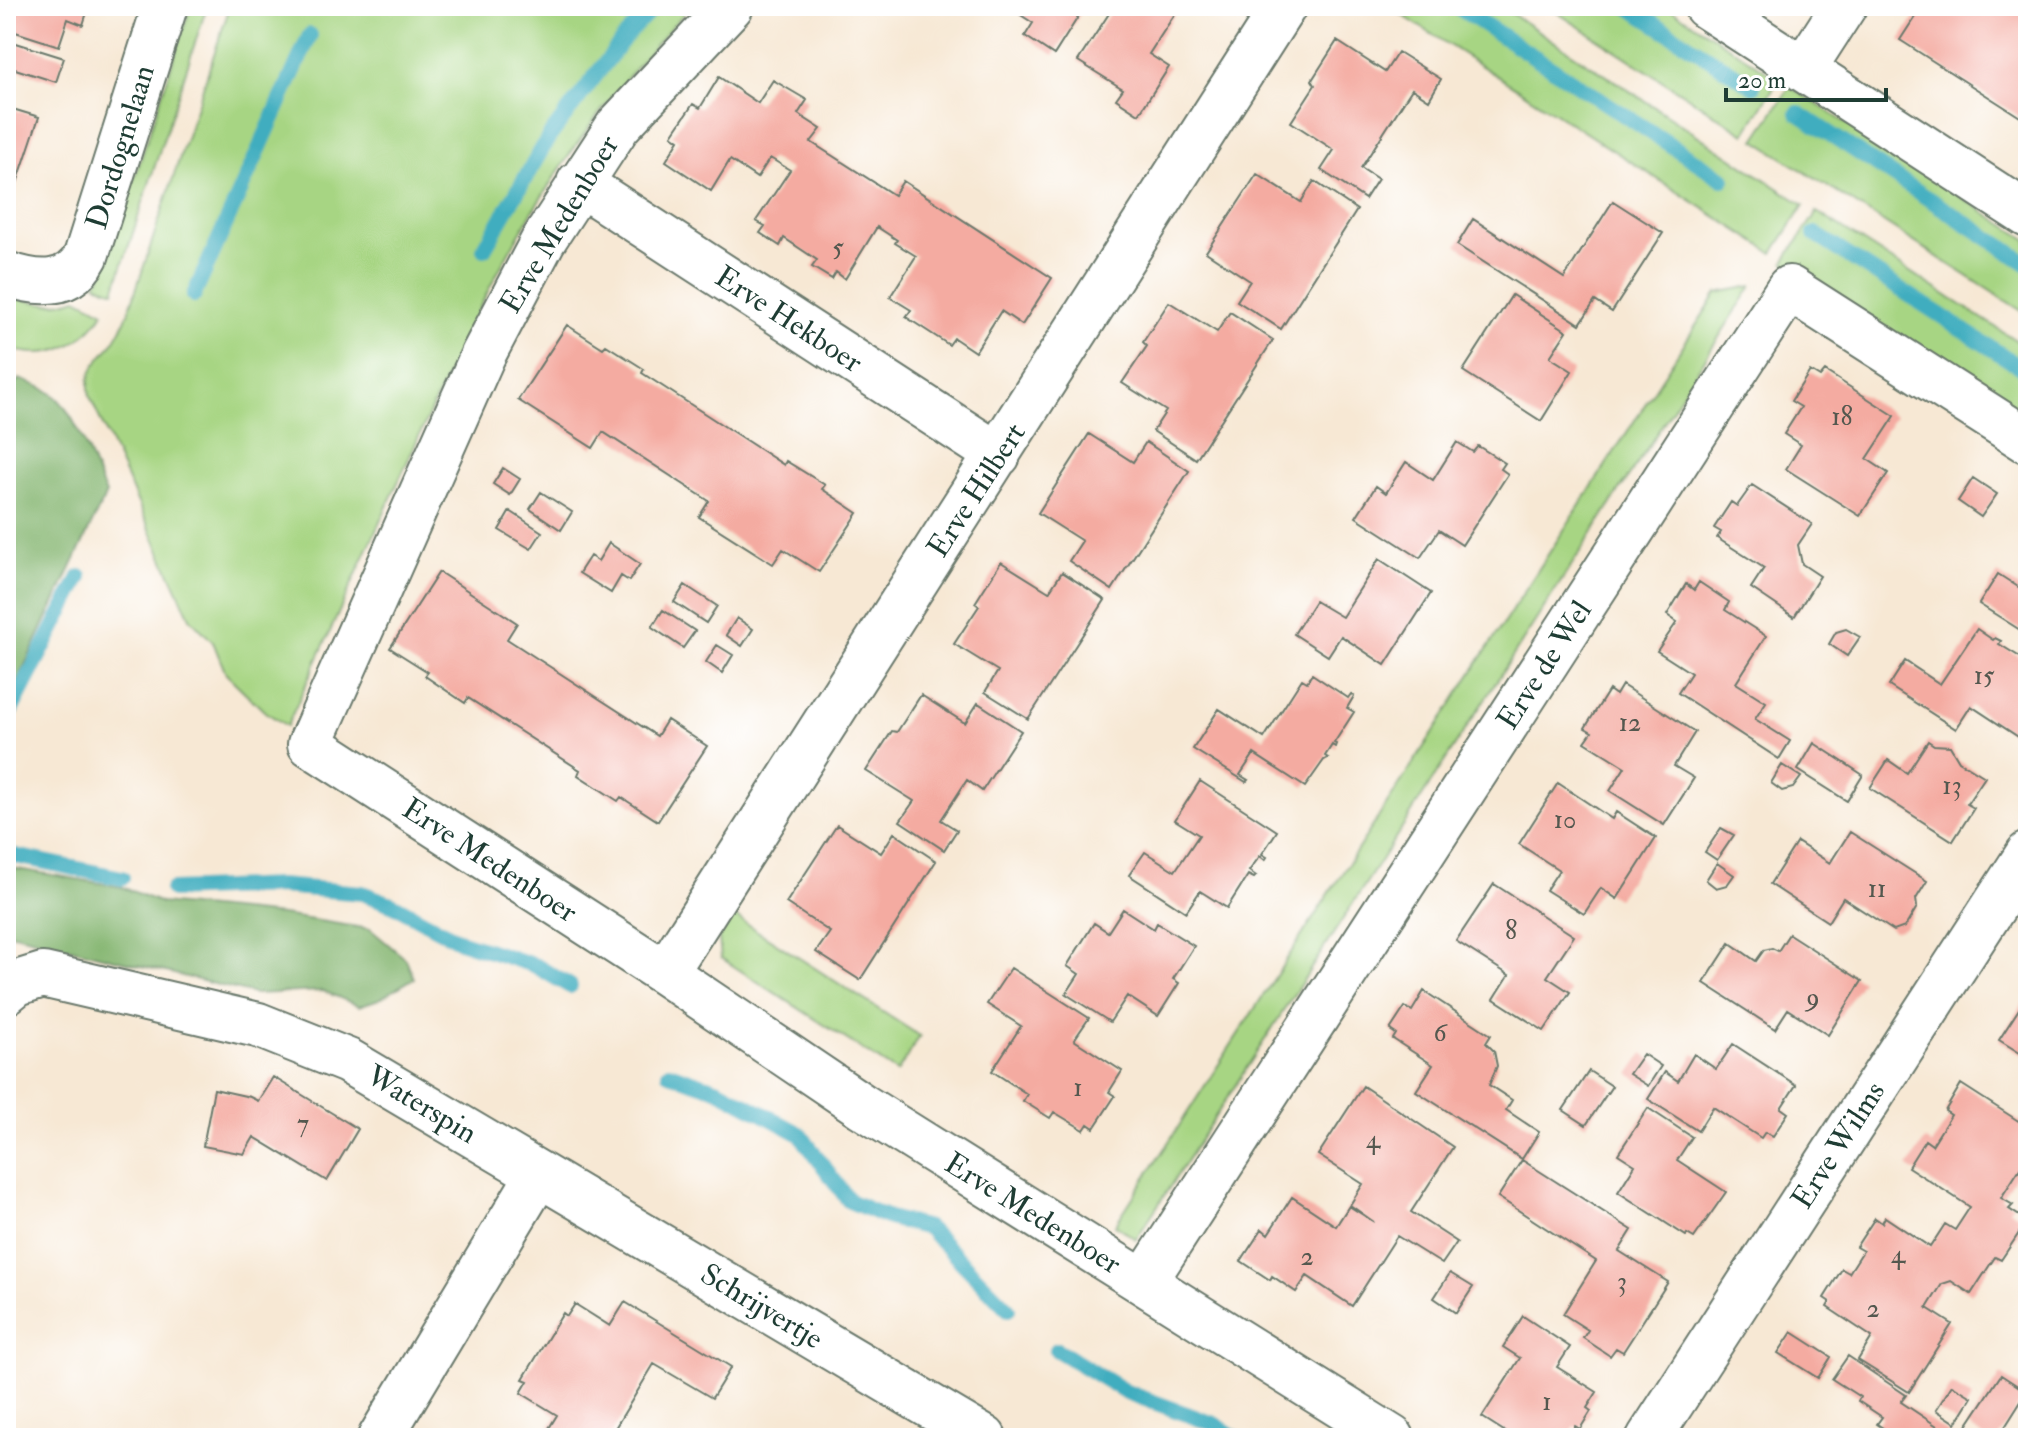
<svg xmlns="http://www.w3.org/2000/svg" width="2034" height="1444" viewBox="0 0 2034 1444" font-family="'IM FELL Double Pica',serif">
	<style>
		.green { fill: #a7d583; stroke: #63895c; stroke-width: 2 }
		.forest { fill: #85b671; stroke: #527a52; stroke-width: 2 }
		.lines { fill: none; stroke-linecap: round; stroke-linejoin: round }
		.stream { stroke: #41adbf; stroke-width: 16 }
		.building { fill: #f4aba1 }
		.minor-casing { stroke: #6b796c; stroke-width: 48 }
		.minor { stroke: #fff; stroke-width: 44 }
		.labels { text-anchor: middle; stroke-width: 6; stroke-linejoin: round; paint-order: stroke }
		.number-label { font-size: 26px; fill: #54584f }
		.street-label { font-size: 30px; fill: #1f3d34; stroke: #fff }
	</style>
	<rect width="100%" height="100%" fill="#fff"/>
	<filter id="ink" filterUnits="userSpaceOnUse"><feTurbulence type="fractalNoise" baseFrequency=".0125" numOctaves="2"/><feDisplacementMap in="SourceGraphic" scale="16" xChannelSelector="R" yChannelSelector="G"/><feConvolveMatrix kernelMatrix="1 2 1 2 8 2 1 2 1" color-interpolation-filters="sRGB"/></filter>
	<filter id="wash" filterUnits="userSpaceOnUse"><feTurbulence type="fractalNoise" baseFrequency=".006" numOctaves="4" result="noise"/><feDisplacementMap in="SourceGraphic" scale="32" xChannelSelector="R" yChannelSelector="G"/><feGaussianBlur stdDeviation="1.8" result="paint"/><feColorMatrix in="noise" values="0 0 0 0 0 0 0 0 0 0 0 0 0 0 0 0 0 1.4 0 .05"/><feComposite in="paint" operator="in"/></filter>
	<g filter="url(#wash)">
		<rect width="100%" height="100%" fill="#f7e8d4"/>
		<path class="green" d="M 191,6 L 207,6 L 114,291 L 96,284 L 105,268 Z
			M 230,6 L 691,6 C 623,77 563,157 514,243 C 473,315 440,391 405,467 C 366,553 326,639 287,726 L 264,711 L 226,674 L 213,642 L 190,618 L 90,397 C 84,366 102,361 116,338 C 121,331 124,322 128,314 Z
			M 1388,6 L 1500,6 L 1804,205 L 1773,253 Z
			M 1547,6 L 1666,6 L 1779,79 L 1745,134 Z
			M 1790,87 L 2028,240 L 2028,315 L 1755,140 Z
			M 1817,212 L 2028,348 L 2028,419 L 1784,262 Z
			M 1752,286 L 1136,1239 L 1115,1225 L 1717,293 Z
			M 6,294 C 32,303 51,308 77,298 L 104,312 C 79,349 49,361 6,348 Z
			M 728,912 L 920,1036 L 897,1072 L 721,958 L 718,929 Z"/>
		<path class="forest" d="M 19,379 C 33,384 47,388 58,399 C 77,418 94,468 106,494 L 6,705 L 6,393 Z
			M 6,867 L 122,887 L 161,903 L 282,915 L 370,929 L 406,959 L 414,978 L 379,999 L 359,1006 L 323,991 L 254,994 L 6,932 Z"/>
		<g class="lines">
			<path class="stream" d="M 1456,6 L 1723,179
				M 1627,6 L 1753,86
				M 1798,113 L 2028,264
				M 1815,234 L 2028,372
				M 484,249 L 549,137 L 625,37 L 655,6
				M 194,295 L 310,35
				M 6,720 L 80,577
				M 6,854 L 122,878
				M 172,890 L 280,886 L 362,893 L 394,905 L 462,942 L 536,966 L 570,986
				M 669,1073 L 719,1090 L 800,1134 L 849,1201 L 889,1218 L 928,1228 L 1008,1309
				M 1057,1350 L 1126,1392 L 1214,1424 L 1236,1438"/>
		</g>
		<g id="blocks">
			<path class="building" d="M 6,6 L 89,6 L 83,25 L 68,19 L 59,46 L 6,29 Z
				M 1007,6 L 1085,6 L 1054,55 L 1025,36 L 1033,23 Z
				M 1114,6 L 1180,6 L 1149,54 L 1169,67 L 1139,114 L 1116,99 L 1123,89 L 1078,61 Z
				M 1922,6 L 2016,6 L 2028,14 L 2028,122 L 1900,40 Z
				M 1337,41 L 1385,72 L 1398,52 L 1441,79 L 1429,100 L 1412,89 L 1361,168 L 1378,179 L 1365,199 L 1321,170 L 1334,150 L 1291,122 L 1315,85 L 1312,80 Z
				M 13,42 L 64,58 L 56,82 L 6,66 Z
				M 719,77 L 758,103 L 773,80 L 807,100 L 798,114 L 821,129 L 811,142 L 894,195 L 903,181 L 1052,278 L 1022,325 L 1001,311 L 975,352 L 954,338 L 949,345 L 906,317 L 911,310 L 890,297 L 916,256 L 895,243 L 897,240 L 877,227 L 845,279 L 836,272 L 832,279 L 812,267 L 817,260 L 784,238 L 780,246 L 760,233 L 765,226 L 756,221 L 790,170 L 770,158 L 757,178 L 730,160 L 711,191 L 666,161 L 679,140 L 672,135 L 693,104 L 700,108 Z
				M 6,107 L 39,117 L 12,198 L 6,196 Z
				M 1257,174 L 1301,202 L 1314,181 L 1357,210 L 1281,329 L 1237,301 L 1250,281 L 1206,252 Z
				M 1613,201 L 1663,233 L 1612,312 L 1595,301 L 1580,324 L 1457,245 L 1473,219 L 1564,278 Z
				M 1512,295 L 1567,331 L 1550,357 L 1572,371 L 1541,421 L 1463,371 Z
				M 1169,302 L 1217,332 L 1230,312 L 1273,340 L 1196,459 L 1153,431 L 1166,411 L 1122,383 L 1147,346 L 1143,342 Z
				M 567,325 L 603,348 L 606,345 L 644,369 L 642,373 L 784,465 L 786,461 L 825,485 L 822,489 L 858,513 L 819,572 L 783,549 L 773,564 L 699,517 L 709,501 L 603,432 L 593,448 L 518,400 Z
				M 1810,371 L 1820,377 L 1825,371 L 1895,416 L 1867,459 L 1888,473 L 1860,516 L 1786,469 L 1801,445 L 1784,434 L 1801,407 L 1791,401 Z
				M 1089,434 L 1133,462 L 1146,442 L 1189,471 L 1112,590 L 1069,561 L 1082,541 L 1038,513 Z
				M 1457,442 L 1473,452 L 1478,446 L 1505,463 L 1501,469 L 1508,474 L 1462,545 L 1439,530 L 1420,558 L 1356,517 L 1376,486 L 1386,493 L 1406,462 L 1433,480 Z
				M 503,468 L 520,479 L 510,495 L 493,484 Z
				M 1973,478 L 1997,494 L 1981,517 L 1958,501 Z
				M 1752,485 L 1812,524 L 1798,545 L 1802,564 L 1820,576 L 1794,617 L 1751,588 L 1764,568 L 1717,538 L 1721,532 L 1714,528 L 1731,502 L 1737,506 Z
				M 541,492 L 572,512 L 561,530 L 530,509 Z
				M 510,511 L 542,532 L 531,549 L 499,530 Z
				M 609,543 L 640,564 L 629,581 L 621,576 L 611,593 L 579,573 L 590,556 L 598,561 Z
				M 1379,559 L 1431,593 L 1385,665 L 1341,636 L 1328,656 L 1294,634 L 1315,601 L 1342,617 Z
				M 1001,562 L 1049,592 L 1062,572 L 1105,600 L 1028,719 L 985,692 L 998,671 L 954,644 L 979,606 L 975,603 Z
				M 439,572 L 517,623 L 507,639 L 544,663 L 657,736 L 667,720 L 707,746 L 658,821 L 621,797 L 618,801 L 578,775 L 580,770 L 468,698 L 465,703 L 425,676 L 428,672 L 390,648 Z
				M 1998,574 L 2026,592 L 2028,589 L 2028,635 L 1979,604 Z
				M 1699,582 L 1729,602 L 1725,610 L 1766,636 L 1736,683 L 1766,702 L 1755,719 L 1790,741 L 1779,759 L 1678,693 L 1691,673 L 1657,651 L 1677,622 L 1667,615 L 1686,584 L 1694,590 Z
				M 685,585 L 717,606 L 706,623 L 674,602 Z
				M 663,610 L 695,631 L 683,648 L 652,627 Z
				M 737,618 L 753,629 L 742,646 L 726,635 Z
				M 1846,629 L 1860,637 L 1847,656 L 1829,644 L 1836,632 Z
				M 1977,629 L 1993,640 L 1995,638 L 2001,641 L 1999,644 L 2028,662 L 2028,725 L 2020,738 L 1971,706 L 1956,729 L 1889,686 L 1905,661 L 1940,684 Z
				M 717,645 L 733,655 L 722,673 L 706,662 Z
				M 1312,674 L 1348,698 L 1351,694 L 1354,696 L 1347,708 L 1354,712 L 1334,743 L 1336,744 L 1335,747 L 1332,745 L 1325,756 L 1328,758 L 1324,760 L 1305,787 L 1254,754 L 1240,775 L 1248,780 L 1246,782 L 1193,749 L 1219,709 L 1264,738 L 1302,679 L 1307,682 Z
				M 1622,685 L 1695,732 L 1674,766 L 1694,778 L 1664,825 L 1610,791 L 1625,767 L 1585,742 L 1592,732 L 1585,728 L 1609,690 L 1616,695 Z
				M 921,695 L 965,723 L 978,703 L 1021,731 L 982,791 L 967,780 L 941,820 L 957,830 L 944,850 L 900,821 L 914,801 L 866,771 L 892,731 L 897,732 Z
				M 1928,741 L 1934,745 L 1950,746 L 1959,761 L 1985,777 L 1967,804 L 1974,808 L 1953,841 L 1870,788 L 1888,760 L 1907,773 Z
				M 1814,743 L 1863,775 L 1847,801 L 1798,770 Z
				M 1782,765 L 1801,777 L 1793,788 L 1782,791 L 1771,783 Z
				M 1200,781 L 1277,831 L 1262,854 L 1267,857 L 1265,860 L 1260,856 L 1249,871 L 1256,876 L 1254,878 L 1248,875 L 1227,908 L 1200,891 L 1186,912 L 1129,875 L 1145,852 L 1175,871 L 1199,835 L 1175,820 Z
				M 1558,783 L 1612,819 L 1616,812 L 1656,838 L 1617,899 L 1601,888 L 1584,914 L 1546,890 L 1559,870 L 1519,844 Z
				M 837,825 L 881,853 L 894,833 L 936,861 L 860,980 L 816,952 L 830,932 L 786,903 Z
				M 1721,828 L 1734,835 L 1717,860 L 1705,852 Z
				M 1850,832 L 1927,881 L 1916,899 L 1917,907 L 1905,927 L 1894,931 L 1843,898 L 1828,922 L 1770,884 L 1797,842 L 1830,863 Z
				M 1717,863 L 1734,875 L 1727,885 L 1716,888 L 1706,880 Z
				M 1494,884 L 1574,936 L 1547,977 L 1570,992 L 1544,1031 L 1494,999 L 1509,975 L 1456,941 Z
				M 1123,909 L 1154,929 L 1157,923 L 1194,946 L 1173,979 L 1179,983 L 1158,1016 L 1127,996 L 1110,1022 L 1066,994 L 1079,974 L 1067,966 L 1094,923 L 1108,932 Z
				M 1789,934 L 1862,981 L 1828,1035 L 1788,1009 L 1775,1029 L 1704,983 L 1730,943 L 1756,961 L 1764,950 L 1772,948 L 1778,951 Z
				M 1011,968 L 1089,1018 L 1074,1040 L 1122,1071 L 1109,1092 L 1115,1096 L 1094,1128 L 1088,1124 L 1084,1130 L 1054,1112 L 1050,1118 L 1023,1101 L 1027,1094 L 992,1071 L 1021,1026 L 987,1004 Z
				M 1424,991 L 1491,1035 L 1486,1043 L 1494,1051 L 1497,1066 L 1489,1085 L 1512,1100 L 1506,1110 L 1539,1132 L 1522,1159 L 1416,1091 L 1433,1065 L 1393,1039 L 1396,1034 L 1390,1030 L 1405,1007 L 1412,1011 Z
				M 2028,995 L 2028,1058 L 1999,1040 Z
				M 1733,1044 L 1796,1085 L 1781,1108 L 1788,1113 L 1773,1136 L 1765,1132 L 1761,1138 L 1713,1107 L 1698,1131 L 1648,1099 L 1665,1072 L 1678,1081 L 1694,1054 L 1716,1069 Z
				M 1643,1054 L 1661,1066 L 1648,1086 L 1629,1074 Z
				M 1589,1071 L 1612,1086 L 1586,1125 L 1563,1110 Z
				M 273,1077 L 358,1129 L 327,1181 L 254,1137 L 244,1154 L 203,1146 L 214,1089 L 250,1097 L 258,1101 Z
				M 1961,1084 L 2020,1122 L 2028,1110 L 2028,1156 L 2001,1198 L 2013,1205 L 2009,1209 L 2027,1221 L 2001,1260 L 1995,1257 L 1971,1294 L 1951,1281 L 1942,1284 L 1927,1308 L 1952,1324 L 1909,1392 L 1858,1360 L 1872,1337 L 1827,1307 L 1830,1302 L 1824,1298 L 1842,1269 L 1849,1273 L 1863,1251 L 1856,1247 L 1875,1218 L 1882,1223 L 1885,1217 L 1930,1247 L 1945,1224 L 1955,1230 L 1970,1207 L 1908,1167 L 1925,1140 L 1932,1145 L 1951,1115 L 1945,1111 Z
				M 1363,1086 L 1453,1147 L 1411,1212 L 1457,1242 L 1442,1264 L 1397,1236 L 1352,1306 L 1307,1276 L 1296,1292 L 1272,1276 L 1270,1280 L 1241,1261 L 1262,1229 L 1268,1234 L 1292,1197 L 1336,1226 L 1349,1206 L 1374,1222 L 1350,1205 L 1363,1184 L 1318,1155 Z
				M 1648,1108 L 1692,1137 L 1677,1160 L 1726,1192 L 1694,1238 L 1687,1234 L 1686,1236 L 1618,1192 L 1635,1165 L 1618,1154 Z
				M 1522,1160 L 1632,1230 L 1619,1251 L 1668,1282 L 1623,1352 L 1616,1348 L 1610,1356 L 1583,1338 L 1588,1330 L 1563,1314 L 1596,1261 L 1498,1197 Z
				M 1450,1273 L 1473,1287 L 1456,1313 L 1434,1298 Z
				M 625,1302 L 731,1367 L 712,1398 L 654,1364 L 609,1438 L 543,1438 L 557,1415 L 521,1393 L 528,1381 L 523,1379 L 563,1313 L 567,1316 L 575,1304 L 610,1326 Z
				M 1523,1316 L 1570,1347 L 1557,1367 L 1597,1392 L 1587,1408 L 1591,1411 L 1580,1429 L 1575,1426 L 1567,1438 L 1515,1438 L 1482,1417 L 1520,1358 L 1503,1347 Z
				M 1792,1332 L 1831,1357 L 1818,1378 L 1778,1353 Z
				M 1848,1356 L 1906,1395 L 1901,1402 L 1949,1434 L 1946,1438 L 1898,1438 L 1877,1424 L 1882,1417 L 1858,1401 L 1860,1397 L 1832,1379 Z
				M 2001,1375 L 2027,1392 L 1998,1438 L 1985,1438 L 1967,1426 Z
				M 1952,1385 L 1972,1397 L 1956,1423 L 1936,1410 Z"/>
		</g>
	</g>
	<g filter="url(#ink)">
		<use href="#blocks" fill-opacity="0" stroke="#6b796c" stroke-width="2"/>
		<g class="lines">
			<g class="minor-casing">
				<path id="minor" d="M 731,6 L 618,126 L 543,241 L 483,355 L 310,744 L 665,973 L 862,1106 L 1392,1438
					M 1706,6 L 2028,215
					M 1804,68 L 1844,6
					M 579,183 L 998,455
					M 6,274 C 36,284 69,289 86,256 L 165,6
					M 665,973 L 1284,6
					M 6,992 L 17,983 L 43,975 L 258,1025 L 348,1061 L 539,1174 L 380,1438
					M 539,1174 L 984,1438
					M 1145,1281 L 1789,288 L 2028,441
					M 1649,1438 L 2028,854"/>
			</g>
			<use href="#minor" class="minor"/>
		</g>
	</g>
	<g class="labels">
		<g class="number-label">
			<text x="838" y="256">5</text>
			<text x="1842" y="425">18</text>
			<text x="1984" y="684">15</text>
			<text x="1630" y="731">12</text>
			<text x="1952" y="794">13</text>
			<text x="1565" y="828">10</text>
			<text x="1877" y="897">11</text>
			<text x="1511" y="939">8</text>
			<text x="1813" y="1006">9</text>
			<text x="1440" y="1041">6</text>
			<text x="1078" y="1096">1</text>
			<text x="303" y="1132">7</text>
			<text x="1373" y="1148">4</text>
			<text x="1898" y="1263">4</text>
			<text x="1307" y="1265">2</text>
			<text x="1622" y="1290">3</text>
			<text x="1873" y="1317">2</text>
			<text x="1547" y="1410">1</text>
		</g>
		<g class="street-label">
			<text transform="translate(120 147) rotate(-73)" y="10">Dordognelaan</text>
			<text transform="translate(559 224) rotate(-59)" y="10">Erve Medenboer</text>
			<text transform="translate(789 319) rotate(33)" y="10">Erve Hekboer</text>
			<text transform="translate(976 490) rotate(-57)" y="10">Erve Hilbert</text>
			<text transform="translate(1544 665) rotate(-57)" y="10">Erve de Wel</text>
			<text transform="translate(490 860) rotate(33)" y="10">Erve Medenboer</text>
			<text transform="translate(422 1104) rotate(31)" y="10">Waterspin</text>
			<text transform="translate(1838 1145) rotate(-57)" y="10">Erve Wilms</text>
			<text transform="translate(1033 1213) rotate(32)" y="10">Erve Medenboer</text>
			<text transform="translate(762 1306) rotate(31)" y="10">Schrijvertje</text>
		</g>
	</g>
	<rect width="2034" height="1444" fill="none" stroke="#fff" stroke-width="32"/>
	<path d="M1726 88v12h160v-12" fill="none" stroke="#1f3d34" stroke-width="4"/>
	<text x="1738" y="88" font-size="24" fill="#1f3d34" stroke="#ffffff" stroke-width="6" paint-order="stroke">20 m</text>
</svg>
